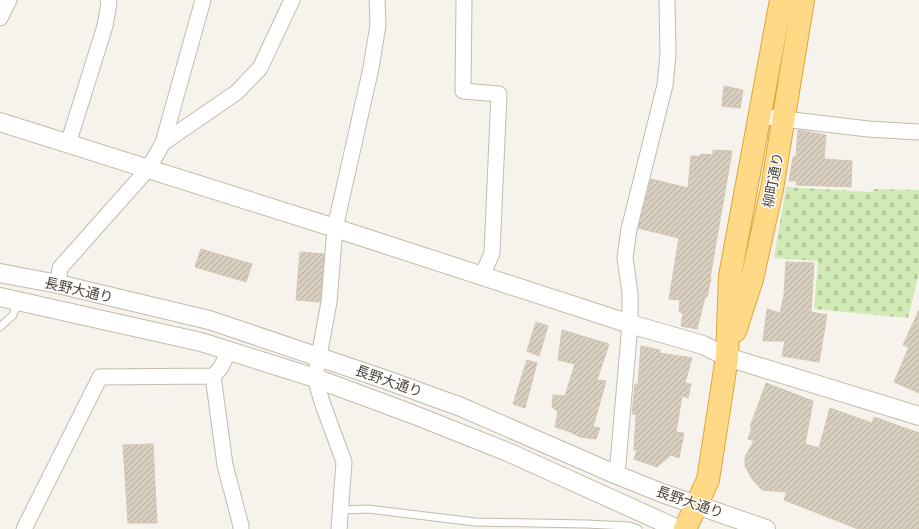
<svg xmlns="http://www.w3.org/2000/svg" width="919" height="529" viewBox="0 0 919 529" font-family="Rubik,'Noto Sans JP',sans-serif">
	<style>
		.cemetery { fill: url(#cemetery-stones) }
		.building { fill: url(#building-hatch); stroke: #d3c7b4 }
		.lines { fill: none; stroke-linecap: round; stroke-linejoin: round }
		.service-casing { stroke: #c2bbae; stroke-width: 9 }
		.minor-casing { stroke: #c2bbae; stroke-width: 17 }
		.tertiary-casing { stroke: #c2bbae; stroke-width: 20 }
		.trunk-casing { stroke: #e0a43c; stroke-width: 24 }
		.service { stroke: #fff; stroke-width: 7 }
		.minor { stroke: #fff; stroke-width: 15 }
		.tertiary { stroke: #fff; stroke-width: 18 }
		.trunk { stroke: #ffd985; stroke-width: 22 }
		.labels { text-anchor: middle; stroke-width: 3; stroke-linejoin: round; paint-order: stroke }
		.street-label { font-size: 14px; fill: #4b4439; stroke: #fff }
	</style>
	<defs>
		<pattern id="cemetery-stones" width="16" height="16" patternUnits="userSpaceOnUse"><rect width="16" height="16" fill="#d2eab5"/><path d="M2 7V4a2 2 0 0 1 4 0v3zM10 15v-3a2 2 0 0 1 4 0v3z" fill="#b6ca9c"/></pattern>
		<pattern id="building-hatch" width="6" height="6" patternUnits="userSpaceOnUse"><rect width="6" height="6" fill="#d8cfc1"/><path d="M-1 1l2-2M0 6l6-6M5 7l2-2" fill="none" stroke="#b1aa9e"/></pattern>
	</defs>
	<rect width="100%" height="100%" fill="#f6f3ec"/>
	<path class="cemetery" d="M 786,187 L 873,192 L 873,189 L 919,190 L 919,273 L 908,318 L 814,309 L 818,261 L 774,258 Z"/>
	<path class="building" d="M 724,86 L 743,90 L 740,108 L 722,106 Z
		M 798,130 L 826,135 L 824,159 L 852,161 L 851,187 L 796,185 L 797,181 L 789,181 L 793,157 L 796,157 Z
		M 713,150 L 732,151 L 710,278 L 711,278 L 707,297 L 705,297 L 697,329 L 681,326 L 683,313 L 679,312 L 680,300 L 669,299 L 679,238 L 638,228 L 651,179 L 688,188 L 691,156 L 700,156 L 701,154 L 713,155 Z
		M 201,249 L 252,264 L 246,282 L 195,267 Z
		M 300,252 L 324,254 L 320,302 L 296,300 Z
		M 786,262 L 814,263 L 811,312 L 827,315 L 819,362 L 782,356 L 785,341 L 763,341 L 767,309 L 780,313 L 784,295 Z
		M 919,310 L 919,393 L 894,382 L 909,347 L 903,345 Z
		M 536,322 L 548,326 L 539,356 L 527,351 Z
		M 562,330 L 609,344 L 597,380 L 606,381 L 593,427 L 600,428 L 596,439 L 580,437 L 570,432 L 555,427 L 558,412 L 552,407 L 553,395 L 565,396 L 575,364 L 558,360 Z
		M 641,346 L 660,350 L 660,353 L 692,358 L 685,383 L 691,384 L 688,398 L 682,396 L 676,432 L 684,433 L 679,458 L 671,455 L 657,467 L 634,459 L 637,450 L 634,450 L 636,414 L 632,414 L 635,384 L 638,384 Z
		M 527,360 L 537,363 L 525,408 L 513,404 Z
		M 766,383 L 813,401 L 805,444 L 819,448 L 830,408 L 872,423 L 874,417 L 919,433 L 919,529 L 858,529 L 784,500 L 787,492 L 762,490 L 752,479 L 745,466 L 745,457 L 754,441 L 748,439 L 752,428 L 750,427 Z
		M 153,444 L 157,523 L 128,523 L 123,445 Z"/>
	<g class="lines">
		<g class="service-casing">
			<path id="service" d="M 0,327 L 13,315 L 17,302
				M 341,510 L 368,509 L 475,522 L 586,524 L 629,526 L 638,529"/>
		</g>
		<g class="minor-casing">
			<path id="minor" d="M 464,0 L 463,91 L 499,94 L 492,253 L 482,276
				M 0,18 L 9,0
				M 759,116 L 868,129 L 919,132
				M 163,143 L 237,92 L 260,68 L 292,0
				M 68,144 L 105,26 L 109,3 L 108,0
				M 58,284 L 60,268 L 148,169 L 163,143 L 203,0
				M 213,376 L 225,465 L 241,526 L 241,529
				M 617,475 L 630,324 L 630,293 L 625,258 L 629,229 L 665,85 L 668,55 L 667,0
				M 24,529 L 100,377 L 213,376 L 220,369 L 229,351
				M 339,529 L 344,462 L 322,402 L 315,378 L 329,302 L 335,228 L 371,68 L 378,25 L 377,0"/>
		</g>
		<g class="tertiary-casing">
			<path id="tertiary" d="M 0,122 L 335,228 L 630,324 L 703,345 L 727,357 L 919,416
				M 0,273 L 58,284 L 209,320 L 381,378 L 461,407 L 617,475 L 662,493 L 766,529
				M 0,297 L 201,342 L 315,378 L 412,414 L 510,453 L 678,529"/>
		</g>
		<g class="trunk-casing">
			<path id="trunk" d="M 735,331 L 752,279 L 772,189 L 803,0
				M 685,529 L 708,480 L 727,357 L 730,276 L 781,0"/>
		</g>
		<use href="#service" class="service"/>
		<use href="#minor" class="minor"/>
		<use href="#tertiary" class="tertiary"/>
		<use href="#trunk" class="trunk"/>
	</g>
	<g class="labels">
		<g class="street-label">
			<text transform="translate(773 180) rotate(-79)" y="5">柳町通り</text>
			<text transform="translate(79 290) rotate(13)" y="5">長野大通り</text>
			<text transform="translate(389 381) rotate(19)" y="5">長野大通り</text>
			<text transform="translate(690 502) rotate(19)" y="5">長野大通り</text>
		</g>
	</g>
</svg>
